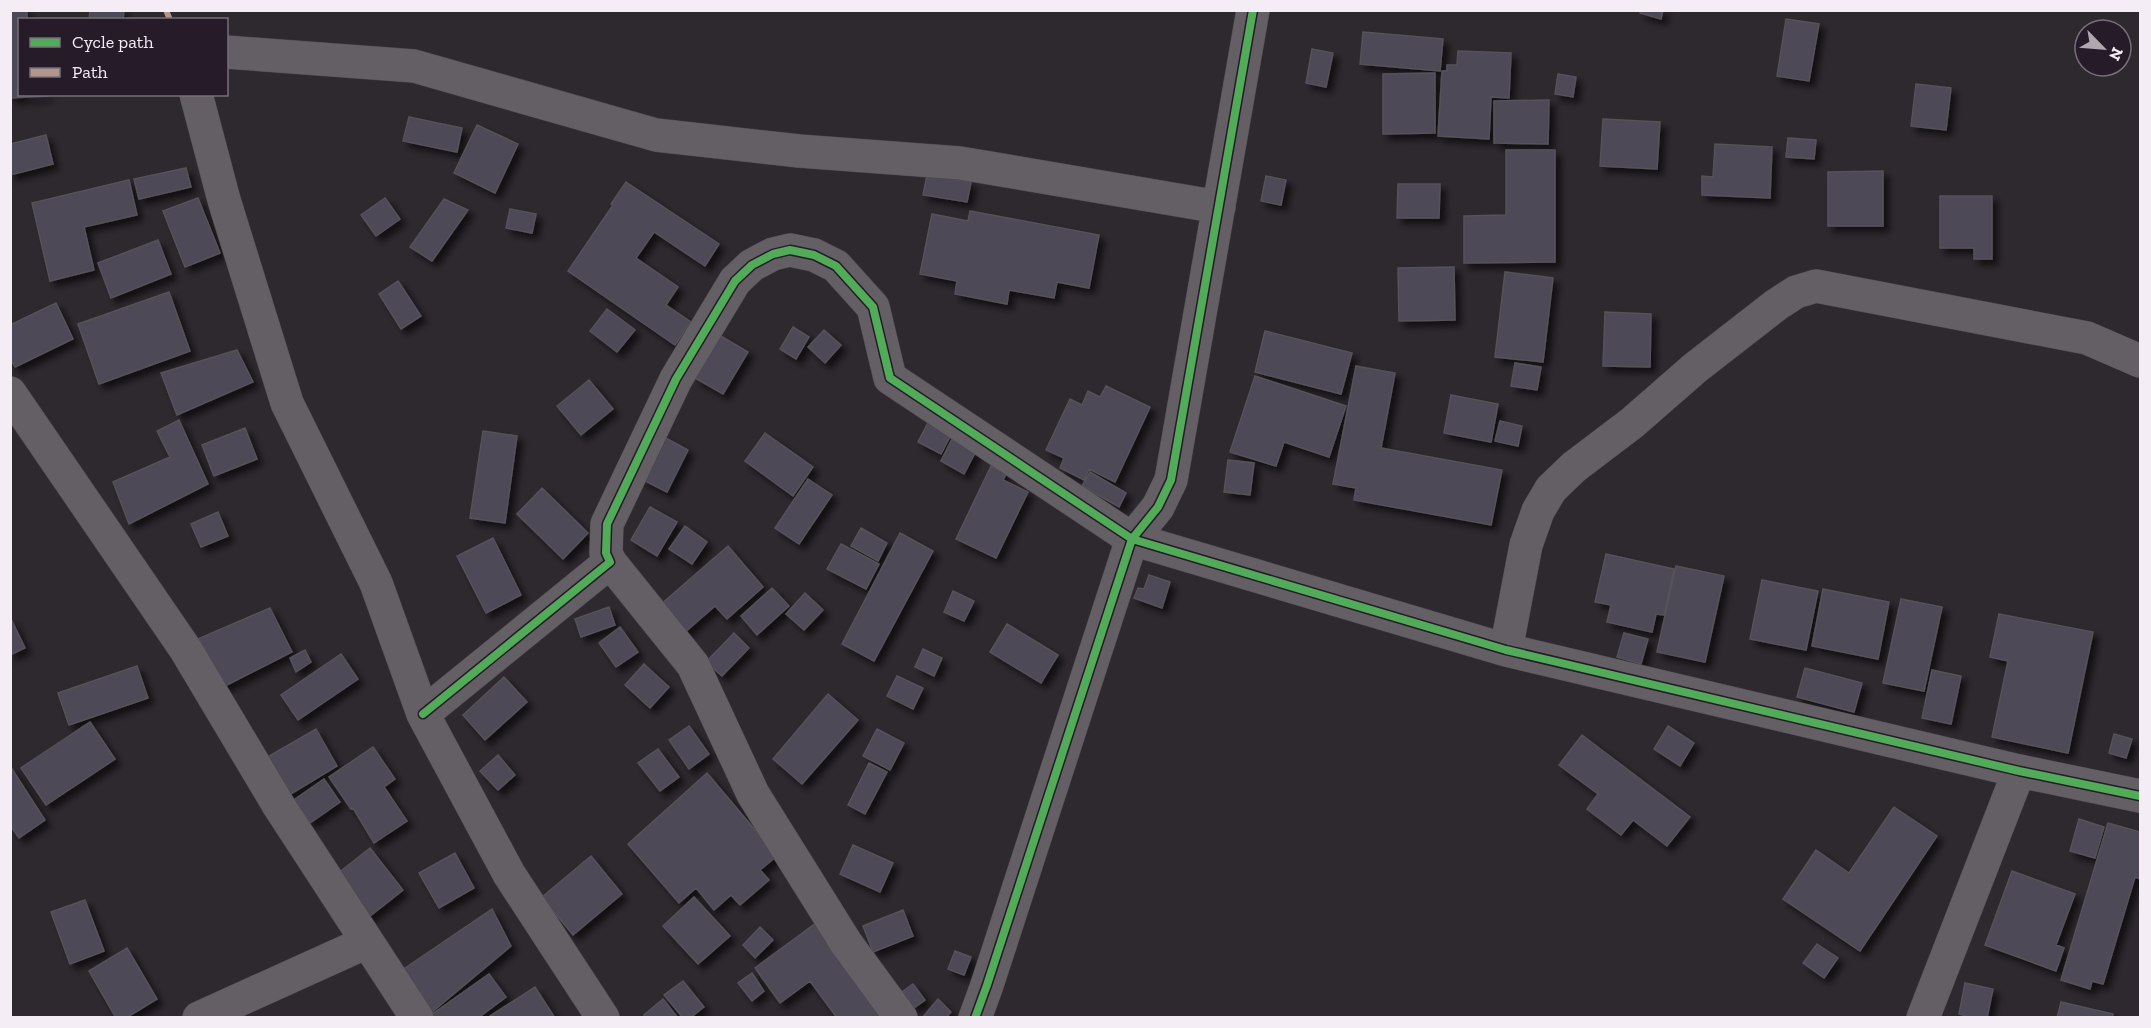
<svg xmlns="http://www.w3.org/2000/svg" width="2151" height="1028" viewBox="0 0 2151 1028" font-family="'Zilla Slab',serif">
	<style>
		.building { fill: #4d4956; stroke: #555259; stroke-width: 1.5; filter: url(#shadow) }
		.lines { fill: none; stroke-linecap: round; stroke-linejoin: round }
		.street-casing { stroke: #4a464b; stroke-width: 34 }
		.street { stroke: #645f65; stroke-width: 33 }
		.quiet { stroke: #b2968c; stroke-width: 6; stroke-dasharray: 12 6; stroke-linecap: butt }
		.cycleway-casing { stroke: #261b28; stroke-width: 11 }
		.cycleway { stroke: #51ab58; stroke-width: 8 }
	</style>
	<defs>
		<filter id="shadow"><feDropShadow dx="5.5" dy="5.5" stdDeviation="3" flood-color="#0009"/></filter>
	</defs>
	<rect width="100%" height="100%" fill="#2e282f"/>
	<path class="building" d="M 10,10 L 27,10 L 27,20 L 20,20 L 20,94 L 49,96 L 10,98 Z
		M 90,10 L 124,10 L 123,20 L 89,20 Z
		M 1640,10 L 1663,10 L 1661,19 L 1640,13 Z
		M 1786,19 L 1819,24 L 1809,81 L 1777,76 Z
		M 1363,32 L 1443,39 L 1440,71 L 1360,64 Z
		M 1312,49 L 1333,53 L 1326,87 L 1306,83 Z
		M 1458,51 L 1511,53 L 1509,98 L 1491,97 L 1489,139 L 1438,136 L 1442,71 L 1447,71 L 1447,65 L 1457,65 Z
		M 1435,73 L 1435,133 L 1383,134 L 1383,74 Z
		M 1558,74 L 1576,77 L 1573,97 L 1555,94 Z
		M 1916,84 L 1951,88 L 1946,130 L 1911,126 Z
		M 1549,100 L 1548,144 L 1494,143 L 1494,101 Z
		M 409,117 L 462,128 L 457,152 L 403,141 Z
		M 1603,119 L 1660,122 L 1657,169 L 1600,166 Z
		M 477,125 L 518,144 L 495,193 L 454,173 Z
		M 46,135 L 53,164 L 10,175 L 10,144 Z
		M 1788,138 L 1816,140 L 1814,159 L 1786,157 Z
		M 1715,144 L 1772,147 L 1770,198 L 1702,195 L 1702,176 L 1713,177 Z
		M 1506,150 L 1555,150 L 1555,262 L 1464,263 L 1464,216 L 1506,215 Z
		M 186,168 L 191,187 L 139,199 L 134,179 Z
		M 1883,171 L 1883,226 L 1828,226 L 1828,172 Z
		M 927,175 L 971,182 L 967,202 L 923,195 Z
		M 1266,176 L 1286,180 L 1281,205 L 1261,201 Z
		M 129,180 L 137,215 L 84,227 L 94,270 L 50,281 L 32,203 Z
		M 626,182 L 719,244 L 705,266 L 654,232 L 636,258 L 678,287 L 666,305 L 691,322 L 675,345 L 568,271 L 613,205 L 611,204 Z
		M 1398,184 L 1440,184 L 1439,218 L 1397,218 Z
		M 1940,196 L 1992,196 L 1992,259 L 1974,259 L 1974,248 L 1940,248 Z
		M 198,198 L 220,253 L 185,267 L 163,211 Z
		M 385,198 L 400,219 L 376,236 L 361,215 Z
		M 444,199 L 468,210 L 432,261 L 410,247 Z
		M 510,209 L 536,214 L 532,233 L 506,228 Z
		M 970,211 L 1099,235 L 1089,288 L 1057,282 L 1054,298 L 1009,290 L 1007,304 L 955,294 L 957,281 L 920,274 L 932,214 L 968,221 Z
		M 158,240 L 171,274 L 111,298 L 98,263 Z
		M 1454,267 L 1455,320 L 1399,321 L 1398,268 Z
		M 1505,272 L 1553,278 L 1543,362 L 1495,357 Z
		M 398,281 L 421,316 L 401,329 L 379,294 Z
		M 169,292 L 190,351 L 99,384 L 78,324 Z
		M 56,303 L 73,339 L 15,367 L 10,358 L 10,325 Z
		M 607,309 L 635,330 L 617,352 L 590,331 Z
		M 1605,312 L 1651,314 L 1650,367 L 1603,366 Z
		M 793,327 L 809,337 L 796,359 L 780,349 Z
		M 824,330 L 841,345 L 825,363 L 808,347 Z
		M 1265,331 L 1352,353 L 1341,394 L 1255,372 Z
		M 719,335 L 748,352 L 723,394 L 695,378 Z
		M 237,350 L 253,382 L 177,415 L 161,373 Z
		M 1515,363 L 1541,367 L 1537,390 L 1511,386 Z
		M 1356,366 L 1395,373 L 1381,448 L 1502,470 L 1491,525 L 1354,500 L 1356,488 L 1333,484 Z
		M 1255,376 L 1346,406 L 1329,457 L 1284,442 L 1276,466 L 1230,452 Z
		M 589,380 L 613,409 L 581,435 L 557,406 Z
		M 1106,386 L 1150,407 L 1115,482 L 1089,469 L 1084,480 L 1060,468 L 1064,458 L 1046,450 L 1070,399 L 1082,405 L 1088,391 L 1100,397 Z
		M 1451,395 L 1498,404 L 1491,442 L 1444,433 Z
		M 931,417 L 954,429 L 941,454 L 918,442 Z
		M 179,420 L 208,484 L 129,524 L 113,482 L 170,457 L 157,431 Z
		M 1500,421 L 1522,426 L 1518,446 L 1495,441 Z
		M 245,428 L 257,459 L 214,476 L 202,445 Z
		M 483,431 L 517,436 L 505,523 L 470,518 Z
		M 765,433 L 813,467 L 793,496 L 745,461 Z
		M 662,436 L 688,450 L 667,492 L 641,479 Z
		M 952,439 L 976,451 L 964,474 L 941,461 Z
		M 1228,460 L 1254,463 L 1250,495 L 1224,492 Z
		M 991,466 L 1006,474 L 1003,480 L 1028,492 L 996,558 L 956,539 Z
		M 1090,472 L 1126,493 L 1119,507 L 1082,486 Z
		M 808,479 L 832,495 L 799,544 L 775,528 Z
		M 542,488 L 588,533 L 563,559 L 517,514 Z
		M 650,507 L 677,522 L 657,556 L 631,540 Z
		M 218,512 L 228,536 L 201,547 L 191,524 Z
		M 685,526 L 707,542 L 692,564 L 669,549 Z
		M 861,528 L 887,543 L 878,561 L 851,546 Z
		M 900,533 L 933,551 L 874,661 L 842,644 Z
		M 493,538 L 521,595 L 486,613 L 457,556 Z
		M 841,544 L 879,564 L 866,589 L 827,569 Z
		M 728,546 L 763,587 L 727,619 L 715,606 L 676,640 L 652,612 Z
		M 1606,554 L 1674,569 L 1664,615 L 1656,614 L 1652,632 L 1607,622 L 1611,605 L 1595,602 Z
		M 1676,566 L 1724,576 L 1705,662 L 1657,652 Z
		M 1149,575 L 1170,582 L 1162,608 L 1134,598 L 1138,588 L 1144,589 Z
		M 1762,580 L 1818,591 L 1806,650 L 1750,639 Z
		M 772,588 L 789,606 L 757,635 L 741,616 Z
		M 1823,589 L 1889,602 L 1878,659 L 1812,646 Z
		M 953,591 L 974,601 L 964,621 L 944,612 Z
		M 805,593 L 823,610 L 804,630 L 786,614 Z
		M 1901,599 L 1942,607 L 1924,691 L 1883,683 Z
		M 609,607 L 615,625 L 581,637 L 575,619 Z
		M 270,608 L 292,652 L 221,688 L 193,641 Z
		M 1999,614 L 2093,632 L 2068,753 L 1992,737 L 2008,661 L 1990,657 Z
		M 10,617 L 25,648 L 10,655 Z
		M 1007,624 L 1058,655 L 1041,683 L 990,652 Z
		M 620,627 L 638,652 L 616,667 L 599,643 Z
		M 734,633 L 749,648 L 722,676 L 706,662 Z
		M 1624,633 L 1648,639 L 1641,664 L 1617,657 Z
		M 923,649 L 942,658 L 934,676 L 915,667 Z
		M 305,650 L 311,662 L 296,672 L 290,658 Z
		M 341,654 L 358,679 L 298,720 L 281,695 Z
		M 644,664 L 669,687 L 650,708 L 625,685 Z
		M 137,666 L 148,698 L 69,725 L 58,693 Z
		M 1805,668 L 1862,683 L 1854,712 L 1797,697 Z
		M 1932,670 L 1961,676 L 1951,724 L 1922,718 Z
		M 897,676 L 923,688 L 913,709 L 887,696 Z
		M 504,677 L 527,702 L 485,740 L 463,715 Z
		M 828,694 L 858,720 L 802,784 L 773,759 Z
		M 90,722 L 115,759 L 46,805 L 21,768 Z
		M 689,726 L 709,754 L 689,769 L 669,740 Z
		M 1668,726 L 1694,743 L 1680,766 L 1654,749 Z
		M 316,729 L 337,766 L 286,797 L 264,759 Z
		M 877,729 L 904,743 L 890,770 L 863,756 Z
		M 2114,734 L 2132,739 L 2126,758 L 2109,753 Z
		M 1582,735 L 1690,817 L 1667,846 L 1633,820 L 1621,835 L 1587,809 L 1598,794 L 1559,765 Z
		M 373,747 L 395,779 L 384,787 L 407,821 L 374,843 L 353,808 L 351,809 L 329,777 Z
		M 658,749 L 679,777 L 660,791 L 638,763 Z
		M 498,755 L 515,775 L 498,790 L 480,771 Z
		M 869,763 L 887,772 L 865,814 L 848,805 Z
		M 10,766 L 45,820 L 19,838 L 10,825 Z
		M 707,773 L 777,856 L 760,870 L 769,880 L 740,905 L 731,895 L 714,910 L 696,888 L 679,903 L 628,844 Z
		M 324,779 L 340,802 L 310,823 L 294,800 Z
		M 1894,807 L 1937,836 L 1860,951 L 1783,899 L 1816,850 L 1849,873 Z
		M 2079,819 L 2104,827 L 2095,858 L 2070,851 Z
		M 2108,823 L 2140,832 L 2140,879 L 2135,877 L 2103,984 L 2092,981 L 2090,989 L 2061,980 Z
		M 853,845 L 893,863 L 880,892 L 840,874 Z
		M 370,848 L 403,890 L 365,920 L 332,878 Z
		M 455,853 L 474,888 L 439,908 L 419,873 Z
		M 591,856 L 622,894 L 573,935 L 542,897 Z
		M 2012,871 L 2075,894 L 2056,945 L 2064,948 L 2056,971 L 1985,945 Z
		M 694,897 L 730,936 L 698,964 L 663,926 Z
		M 85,900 L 104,951 L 70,964 L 51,912 Z
		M 492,909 L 511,946 L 425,1018 L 392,977 Z
		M 903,910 L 913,936 L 873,952 L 863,926 Z
		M 820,920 L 891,1018 L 837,1018 L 810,981 L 780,1003 L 755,968 Z
		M 760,927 L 773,940 L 755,958 L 743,945 Z
		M 1817,944 L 1838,958 L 1824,978 L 1803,963 Z
		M 127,948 L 157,999 L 126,1018 L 116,1018 L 89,971 Z
		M 955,951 L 971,957 L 964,975 L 948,969 Z
		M 752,973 L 764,991 L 752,1001 L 738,983 Z
		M 489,974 L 506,997 L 478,1018 L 432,1018 L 431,1015 Z
		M 683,981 L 704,1007 L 690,1018 L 683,1018 L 664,995 Z
		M 1965,983 L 1993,989 L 1987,1018 L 1973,1018 L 1959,1014 Z
		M 913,984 L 925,1000 L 914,1008 L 902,992 Z
		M 535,987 L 555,1018 L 487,1018 Z
		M 663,999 L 678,1018 L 646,1018 L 644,1015 Z
		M 938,999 L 951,1012 L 946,1018 L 922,1018 Z
		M 2061,1002 L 2113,1014 L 2112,1018 L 2057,1018 Z"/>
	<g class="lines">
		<g class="street-casing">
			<path id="street" d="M 226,52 L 414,66 L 656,135 L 799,151 L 960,163 L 1219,207
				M 196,94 L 224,200 L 287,403 L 376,583 L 423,714 L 509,874 L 603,1018
				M 10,393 L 186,650 L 279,806 L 417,1018
				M 610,562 L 693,665 L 753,794 L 846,943 L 901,1018
				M 1506,650 L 1526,545 L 1538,511 L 1551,489 L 1574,467 L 1632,423 L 1695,368 L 1776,305 L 1796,292 L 1816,286 L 2087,338 L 2140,361
				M 423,714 L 610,562 L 606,553 L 607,524 L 676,379 L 735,281 L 752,265 L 773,254 L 790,250 L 814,255 L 836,266 L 873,307 L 890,378 L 1132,539 L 1506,650 L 2019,771 L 2140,796
				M 199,1018 L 367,942
				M 975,1018 L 987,985 L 1132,539 L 1158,507 L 1171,480 L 1253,10
				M 1923,1018 L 2019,771"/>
		</g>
		<use href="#street" class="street"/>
		<path class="quiet" d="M 166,10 L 170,20"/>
		<g class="cycleway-casing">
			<path id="cycleway" d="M 423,714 L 610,562 L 606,553 L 607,524 L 676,379 L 735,281 L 752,265 L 773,254 L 790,250 L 814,255 L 836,266 L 873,307 L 890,378 L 1132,539 L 1506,650 L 2019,771 L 2140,796
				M 975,1018 L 987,985 L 1132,539 L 1158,507 L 1171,480 L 1253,10"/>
		</g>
		<use href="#cycleway" class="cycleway"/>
	</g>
	<rect width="2151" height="1028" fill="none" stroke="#f4edf5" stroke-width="24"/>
	<rect x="18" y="18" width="210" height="78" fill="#261b28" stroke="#786f7a" stroke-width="1.5"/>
	<rect x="30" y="38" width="30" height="9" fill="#51ab58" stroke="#786f7a" stroke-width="1.5"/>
	<text x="72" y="48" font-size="18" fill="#f4edf5">Cycle path</text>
	<rect x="30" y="68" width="30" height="9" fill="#b2968c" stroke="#786f7a" stroke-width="1.5"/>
	<text x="72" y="78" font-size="18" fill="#f4edf5">Path</text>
	<g transform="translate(2103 48) rotate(115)"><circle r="28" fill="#261b28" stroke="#786f7a" stroke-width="1.5"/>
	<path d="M0-4.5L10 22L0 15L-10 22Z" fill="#afa8b0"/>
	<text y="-9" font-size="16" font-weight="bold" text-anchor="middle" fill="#f4edf5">N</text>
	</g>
</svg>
